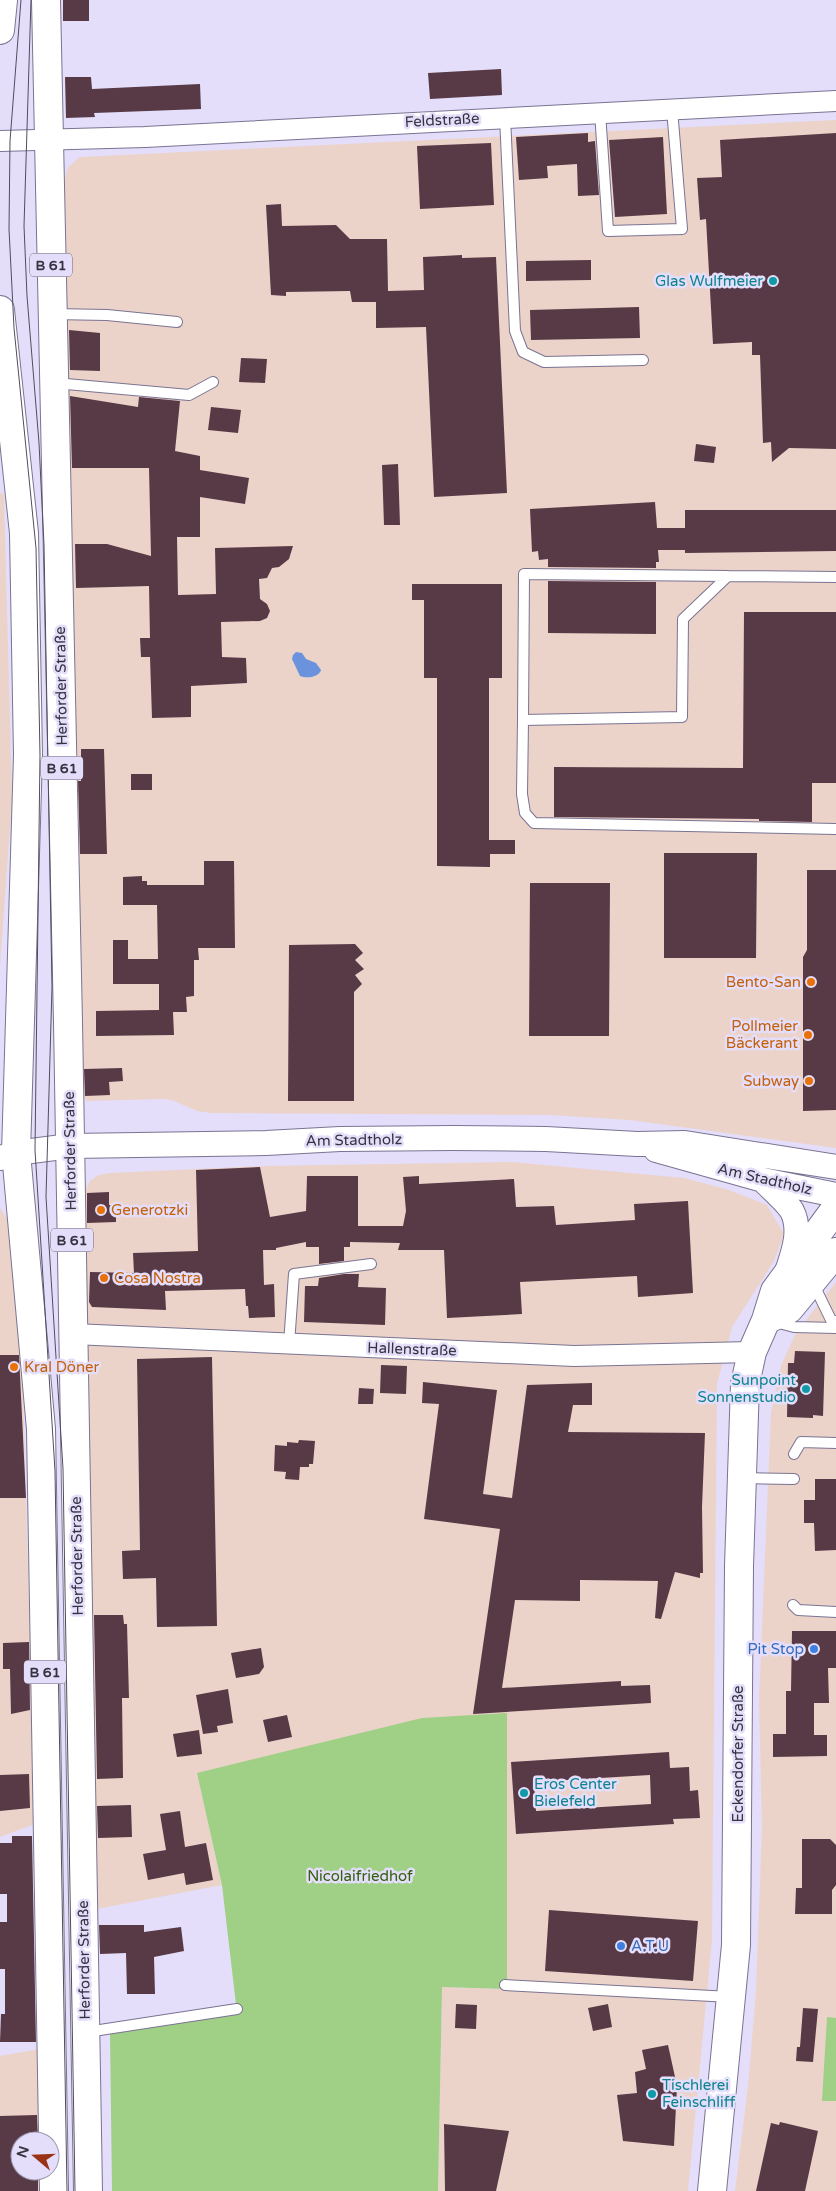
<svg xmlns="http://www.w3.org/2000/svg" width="836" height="2191" viewBox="0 0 836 2191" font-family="'Varela Round',sans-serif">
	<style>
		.commercial { fill: #ebd3ca }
		.green { fill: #a0cf86 }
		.water { fill: #6a92dd }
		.building { fill: #583946; fill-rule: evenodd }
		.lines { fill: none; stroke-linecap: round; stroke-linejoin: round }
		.service-casing { stroke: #7a7392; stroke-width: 12 }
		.minor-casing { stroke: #7a7392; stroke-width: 22 }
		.tertiary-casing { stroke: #7a7392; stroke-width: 26 }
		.secondary-casing { stroke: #7a7392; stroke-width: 30 }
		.primary-casing { stroke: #7a7392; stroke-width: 30 }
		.service { stroke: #fff; stroke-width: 10 }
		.minor { stroke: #fff; stroke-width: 20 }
		.tertiary { stroke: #fff; stroke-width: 24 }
		.secondary { stroke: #fff; stroke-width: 28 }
		.primary { stroke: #fff; stroke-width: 28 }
		.tram { stroke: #514d5d; stroke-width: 1 }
		.culture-dot { fill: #0f9aa8; stroke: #e4defa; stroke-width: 2 }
		.food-dot { fill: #e8710a; stroke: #e4defa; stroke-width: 2 }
		.shop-dot { fill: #3f7fe0; stroke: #e4defa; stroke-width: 2 }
		.labels { text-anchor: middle; stroke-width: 5; stroke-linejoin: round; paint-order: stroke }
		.shield { fill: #e4defa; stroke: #6a6678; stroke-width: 1 }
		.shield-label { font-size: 14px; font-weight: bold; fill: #363341 }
		.street-label { font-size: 15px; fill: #363341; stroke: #e4defa }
		.culture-label { font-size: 15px; fill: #0d838f; stroke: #e4defa; text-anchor: end }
		.food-label { font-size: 15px; fill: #c56008; stroke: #e4defa; text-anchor: end }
		.shop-label { font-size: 15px; fill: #366cbe; stroke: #e4defa; text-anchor: end }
		.park-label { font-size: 15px; fill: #32600c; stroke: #e4defa }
	</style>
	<rect width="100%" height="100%" fill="#e4defa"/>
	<path class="commercial" d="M 836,120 L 836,1148 L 630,1120 L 549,1115 L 211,1113 L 197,1111 L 172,1100 L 162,1099 L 87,1101 L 82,1095 L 64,388 L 64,182 L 68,167 L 80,157 Z
		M 0,492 L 4,495 L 12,799 L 0,966 Z
		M 512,1162 L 684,1178 L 726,1189 L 767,1205 L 784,1234 L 774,1261 L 732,1327 L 717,1384 L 712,1940 L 688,2191 L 438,2191 L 442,1987 L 507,1989 L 197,1772 L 222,1885 L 97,1909 L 85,1191 L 90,1181 L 99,1175 L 110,1173 L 263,1166 Z
		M 0,1208 L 9,1222 L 22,1355 L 35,1824 L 0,1837 Z
		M 836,1282 L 836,2191 L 735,2191 L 748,2086 L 756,1991 L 762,1827 L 759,1699 L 771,1412 L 781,1365 L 796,1333 Z
		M 39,2049 L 40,2141 L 20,2141 L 20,2171 L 41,2171 L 41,2191 L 0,2191 L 0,2056 Z"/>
	<path class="green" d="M 507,1713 L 507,1989 L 442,1987 L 438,2191 L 112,2191 L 110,2034 L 237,2013 L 222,1885 L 197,1773 L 422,1718 Z
		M 827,2017 L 836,2018 L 836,2101 L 822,2101 Z"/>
	<path class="water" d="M 296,652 L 302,653 L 306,659 L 316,663 L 321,670 C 319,677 307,679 300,676 L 292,659 L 293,655 Z"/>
	<path class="building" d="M 63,0 L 89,0 L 89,21 L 63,21 Z
		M 501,69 L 502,95 L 430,99 L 428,73 Z
		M 65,77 L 91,77 L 92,89 L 200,84 L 201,109 L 94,113 L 95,117 L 66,118 Z
		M 588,133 L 588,142 L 595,141 L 599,195 L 578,196 L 577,164 L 547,166 L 548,178 L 519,180 L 516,137 Z
		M 836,133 L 836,449 L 789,448 L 772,462 L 771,442 L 763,443 L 760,355 L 752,355 L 752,342 L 713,344 L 706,219 L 700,220 L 697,178 L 722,177 L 720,140 Z
		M 663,137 L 667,214 L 615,217 L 609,140 Z
		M 491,143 L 494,205 L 420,209 L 417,146 Z
		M 281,204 L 282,226 L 336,225 L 350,239 L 387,239 L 388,291 L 424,290 L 423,257 L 462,255 L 462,258 L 496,257 L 507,493 L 434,497 L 426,327 L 376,328 L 376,302 L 352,302 L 350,291 L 286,292 L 286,296 L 271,295 L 266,205 Z
		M 591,260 L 591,280 L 526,281 L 526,261 Z
		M 639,307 L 640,338 L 531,340 L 530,310 Z
		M 69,330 L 100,333 L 100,371 L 70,370 Z
		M 241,358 L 267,359 L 265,383 L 239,382 Z
		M 70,396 L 138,407 L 139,397 L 180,401 L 175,451 L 200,456 L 200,470 L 249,478 L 245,504 L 200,497 L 200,537 L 177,537 L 178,595 L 216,594 L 215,548 L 293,546 L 289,559 L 279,567 L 272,568 L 267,578 L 259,579 L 260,599 L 267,604 L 270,611 L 267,618 L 260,621 L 221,622 L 222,657 L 246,658 L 247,683 L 191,686 L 191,717 L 152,718 L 150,657 L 141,657 L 140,638 L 150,638 L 149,586 L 76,588 L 75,544 L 107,544 L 151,556 L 149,468 L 72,468 Z
		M 211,407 L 241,410 L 238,433 L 208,430 Z
		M 696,444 L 716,447 L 714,463 L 694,461 Z
		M 398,464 L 400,525 L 384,525 L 382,465 Z
		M 655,502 L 657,528 L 685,528 L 685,510 L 836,510 L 836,551 L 685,553 L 685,550 L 658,550 L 659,562 L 656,562 L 656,568 L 548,567 L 548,559 L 539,560 L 538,551 L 532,552 L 530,509 Z
		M 548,581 L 656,582 L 656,634 L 548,633 Z
		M 412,584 L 502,584 L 502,678 L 489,678 L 489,840 L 515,840 L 515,854 L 490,854 L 490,867 L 437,866 L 437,678 L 424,678 L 424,600 L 412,600 Z
		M 744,612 L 836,612 L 836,783 L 812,783 L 812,822 L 759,821 L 759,819 L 554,817 L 554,767 L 743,768 Z
		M 81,749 L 104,749 L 107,854 L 80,854 L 78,781 L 81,781 Z
		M 131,774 L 152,774 L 152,790 L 131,790 Z
		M 664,853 L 757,853 L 756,958 L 664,958 Z
		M 204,861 L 234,861 L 235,948 L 198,948 L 199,960 L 194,960 L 194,996 L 186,997 L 187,1012 L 173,1012 L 174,1035 L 96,1036 L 96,1011 L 159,1010 L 159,984 L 113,984 L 113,940 L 128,940 L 128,959 L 158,959 L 157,905 L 123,905 L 123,877 L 142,876 L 142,881 L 147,881 L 147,885 L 204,885 Z
		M 807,870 L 836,870 L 836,1110 L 803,1111 L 803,957 L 807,950 Z
		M 530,883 L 610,883 L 609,1036 L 529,1036 Z
		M 355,944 L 363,953 L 355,960 L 364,969 L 355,975 L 362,984 L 354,992 L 354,1101 L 288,1101 L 289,945 Z
		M 122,1068 L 123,1081 L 109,1082 L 110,1095 L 85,1096 L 84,1069 Z
		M 260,1167 L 270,1217 L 306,1211 L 307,1176 L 358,1176 L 358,1226 L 403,1226 L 406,1211 L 403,1177 L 419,1176 L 419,1184 L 514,1179 L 516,1207 L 554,1206 L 556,1225 L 635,1220 L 634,1204 L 688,1201 L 693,1293 L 638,1297 L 637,1276 L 520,1282 L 522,1314 L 447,1318 L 444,1250 L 398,1250 L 400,1243 L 350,1242 L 350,1247 L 344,1247 L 344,1261 L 319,1264 L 319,1247 L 306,1247 L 306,1242 L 276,1248 L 276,1250 L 263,1250 L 264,1285 L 274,1284 L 275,1317 L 249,1318 L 248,1306 L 246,1306 L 245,1289 L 165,1291 L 166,1310 L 92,1307 L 89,1302 L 90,1272 L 134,1273 L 133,1253 L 198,1251 L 196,1170 Z
		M 109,1192 L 109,1205 L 116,1205 L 116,1222 L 87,1223 L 87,1193 Z
		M 344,1274 L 359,1274 L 358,1287 L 386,1288 L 385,1325 L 304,1322 L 305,1286 L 318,1286 L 319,1278 Z
		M 795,1351 L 825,1352 L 823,1416 L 813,1415 L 813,1418 L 787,1417 L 788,1363 L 794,1363 Z
		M 0,1355 L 19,1355 L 26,1498 L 0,1498 Z
		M 212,1357 L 217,1626 L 157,1627 L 156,1578 L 123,1579 L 122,1551 L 140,1550 L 137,1359 Z
		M 381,1365 L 407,1366 L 406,1394 L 380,1393 Z
		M 423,1382 L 497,1390 L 483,1494 L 512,1498 L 527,1385 L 592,1383 L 592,1405 L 573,1405 L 568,1432 L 705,1433 L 702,1507 L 703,1573 L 700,1573 L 700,1578 L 675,1572 L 661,1619 L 655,1618 L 658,1581 L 580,1580 L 580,1601 L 515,1600 L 502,1688 L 621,1681 L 621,1686 L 650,1685 L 651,1703 L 473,1714 L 500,1529 L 424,1519 L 439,1404 L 422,1403 Z
		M 359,1388 L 374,1389 L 373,1404 L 358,1404 Z
		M 299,1440 L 315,1441 L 313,1464 L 309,1464 L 309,1467 L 300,1467 L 299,1480 L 285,1479 L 286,1472 L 274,1471 L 275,1445 L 287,1446 L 287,1442 L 298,1443 Z
		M 815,1479 L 836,1479 L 836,1550 L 815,1551 L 814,1523 L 804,1523 L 804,1500 L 815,1500 Z
		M 94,1615 L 123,1615 L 124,1624 L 127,1624 L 129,1698 L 122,1698 L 123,1778 L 97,1779 Z
		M 792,1631 L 836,1631 L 836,1668 L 828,1668 L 829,1703 L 814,1703 L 814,1735 L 827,1735 L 827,1756 L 773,1757 L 773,1734 L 786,1734 L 786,1691 L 791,1691 Z
		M 29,1642 L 30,1710 L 11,1714 L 10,1669 L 3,1669 L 3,1643 Z
		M 261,1648 L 264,1667 L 259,1674 L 236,1678 L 231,1653 Z
		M 228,1689 L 233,1723 L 217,1726 L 218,1732 L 203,1734 L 196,1695 Z
		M 287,1715 L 292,1737 L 268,1742 L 263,1720 Z
		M 199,1730 L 202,1754 L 177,1757 L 173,1734 Z
		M 669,1752 L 670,1768 L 689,1767 L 690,1791 L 698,1790 L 700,1818 L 673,1819 L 674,1824 L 516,1834 L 511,1762 ZM 650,1775 L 651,1804 L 536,1811 L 534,1782 Z
		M 29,1774 L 30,1808 L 0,1811 L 0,1775 Z
		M 131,1805 L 132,1837 L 98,1838 L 97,1806 Z
		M 180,1811 L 185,1847 L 206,1843 L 213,1880 L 186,1885 L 184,1873 L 148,1880 L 143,1854 L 166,1850 L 160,1814 Z
		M 12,1836 L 32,1836 L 36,2042 L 0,2042 L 1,2014 L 5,2014 L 5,1969 L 0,1969 L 0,1922 L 7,1922 L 7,1894 L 0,1894 L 0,1843 L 12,1843 Z
		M 802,1839 L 830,1839 L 836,1845 L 836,1885 L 832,1890 L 832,1914 L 795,1914 L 796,1888 L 802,1888 Z
		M 549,1910 L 698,1921 L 693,1981 L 545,1971 Z
		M 99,1925 L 144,1925 L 144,1932 L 181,1927 L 184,1951 L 154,1957 L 155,1994 L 127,1994 L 126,1953 L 100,1954 Z
		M 456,2004 L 477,2005 L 476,2029 L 455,2028 Z
		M 608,2004 L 612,2027 L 593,2031 L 588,2008 Z
		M 803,2008 L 818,2009 L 813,2062 L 796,2061 L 797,2047 L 800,2047 Z
		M 668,2045 L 677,2086 L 674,2146 L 623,2141 L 617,2095 L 637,2093 L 635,2072 L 646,2069 L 642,2050 Z
		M 37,2115 L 38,2141 L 20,2141 L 20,2171 L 38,2171 L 38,2191 L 0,2191 L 0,2116 Z
		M 780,2122 L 818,2131 L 805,2191 L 756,2191 L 771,2123 L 779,2125 Z
		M 444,2124 L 509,2131 L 496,2191 L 445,2191 Z"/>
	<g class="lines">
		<g class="service-casing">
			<path id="service" d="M 600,112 L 608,231 L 682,229 L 672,109
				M 505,117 L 515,331 L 523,352 L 544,362 L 643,360
				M 53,314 L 107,315 L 177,322
				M 55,383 L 189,395 L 213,382
				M 836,577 L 728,576 L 683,619 L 682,717 L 523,720 L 522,794 L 525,813 L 534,823 L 836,829
				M 523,720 L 524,574 L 728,576
				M 813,1283 L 831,1320 L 836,1321
				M 775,1322 L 794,1327 L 836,1328
				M 289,1344 L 294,1274 L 371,1264
				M 794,1454 L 801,1442 L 836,1443
				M 742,1478 L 794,1479
				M 793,1605 L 798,1610 L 836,1612
				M 505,1985 L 731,1997
				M 87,2032 L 237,2009"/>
		</g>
		<g class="minor-casing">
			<path id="minor" d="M 0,141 L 145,137 L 836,101
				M 73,1334 L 574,1356 L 752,1352"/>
		</g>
		<g class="tertiary-casing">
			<path id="tertiary" d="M 656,1150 L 763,1180 L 836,1195
				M 0,1158 L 16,1153 L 70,1146 L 266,1143 L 340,1139 L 453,1138 L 546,1139 L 637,1144 L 685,1143 L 836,1167
				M 763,1180 C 770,1188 787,1202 792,1211 C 802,1231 793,1253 787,1272"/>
		</g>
		<g class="secondary-casing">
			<path id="secondary" d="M 766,1320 L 789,1309 L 836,1252
				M 712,2191 L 736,1945 L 739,1566 L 745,1384 L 752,1352 L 766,1320 L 775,1291 L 836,1208"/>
		</g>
		<g class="primary-casing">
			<path id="primary" d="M 46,0 L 68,1022 L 88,2191
				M 0,30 L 3,0
				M 0,310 L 24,533 L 28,755 L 16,1153 L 41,1429 L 54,2191"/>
		</g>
		<use href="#service" class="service"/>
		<use href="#minor" class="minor"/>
		<use href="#tertiary" class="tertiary"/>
		<use href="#secondary" class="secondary"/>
		<use href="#primary" class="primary"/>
		<path class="tram" d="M 21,0 L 10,141 L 9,229 L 14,328 L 36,548 L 40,755 L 35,1150 L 55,1471 L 67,2191
			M 31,0 L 24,226 L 27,296 L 39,443 L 44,545 L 52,987 L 46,1197 L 63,1469 L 75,2191"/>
	</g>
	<g class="culture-dot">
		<circle cx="773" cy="281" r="5"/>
		<circle cx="806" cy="1389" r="5"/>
		<circle cx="524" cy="1793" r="5"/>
		<circle cx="652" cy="2094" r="5"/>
	</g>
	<g class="food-dot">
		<circle cx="811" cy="982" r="5"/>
		<circle cx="808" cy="1035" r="5"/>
		<circle cx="809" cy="1081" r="5"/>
		<circle cx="101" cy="1210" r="5"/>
		<circle cx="104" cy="1278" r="5"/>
		<circle cx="14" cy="1367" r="5"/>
	</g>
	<g class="shop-dot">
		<circle cx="814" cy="1649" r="5"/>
		<circle cx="621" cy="1946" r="5"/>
	</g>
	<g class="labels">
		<g class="shield">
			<rect x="30" y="253.5" width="42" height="23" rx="4"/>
			<rect x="41" y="756.5" width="42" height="23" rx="4"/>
			<rect x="51" y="1228.5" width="42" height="23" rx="4"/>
			<rect x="24" y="1660.5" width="42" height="23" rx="4"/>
		</g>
		<g class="shield-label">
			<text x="51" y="270">B 61</text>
			<text x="62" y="773">B 61</text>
			<text x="72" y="1245">B 61</text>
			<text x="45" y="1677">B 61</text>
		</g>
		<g class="street-label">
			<text transform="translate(442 120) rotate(-3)" y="5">Feldstraße</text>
			<text transform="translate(61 686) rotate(-91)" y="5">Herforder Straße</text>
			<text transform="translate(354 1140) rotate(-1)" y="5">Am Stadtholz</text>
			<text transform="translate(70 1151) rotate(-91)" y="5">Herforder Straße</text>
			<text transform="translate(765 1179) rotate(13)" y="5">Am Stadtholz</text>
			<text transform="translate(412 1349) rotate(2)" y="5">Hallenstraße</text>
			<text transform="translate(77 1556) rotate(-91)" y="5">Herforder Straße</text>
			<text transform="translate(738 1754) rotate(-90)" y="5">Eckendorfer Straße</text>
			<text transform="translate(84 1960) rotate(-91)" y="5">Herforder Straße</text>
		</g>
		<g class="culture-label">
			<text x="763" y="286">Glas Wulfmeier</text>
			<text x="796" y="1385">Sunpoint<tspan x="796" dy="17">Sonnenstudio</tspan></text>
			<text x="534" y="1789" text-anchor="start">Eros Center<tspan x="534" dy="17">Bielefeld</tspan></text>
			<text x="662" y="2090" text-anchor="start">Tischlerei<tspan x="662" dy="17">Feinschliff</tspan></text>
		</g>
		<g class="food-label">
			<text x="801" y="987">Bento-San</text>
			<text x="798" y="1031">Pollmeier<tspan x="798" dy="17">Bäckerant</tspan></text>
			<text x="799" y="1086">Subway</text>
			<text x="111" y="1215" text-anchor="start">Generotzki</text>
			<text x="114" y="1283" text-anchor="start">Cosa Nostra</text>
			<text x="24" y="1372" text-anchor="start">Kral Döner</text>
		</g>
		<g class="shop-label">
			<text x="804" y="1654">Pit Stop</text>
			<text x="631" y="1951" text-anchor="start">A.T.U</text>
		</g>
		<g class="park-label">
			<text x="360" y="1881">Nicolaifriedhof</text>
		</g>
	</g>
	<g transform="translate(35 2156) rotate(289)"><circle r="24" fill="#e4defa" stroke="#9e9ab0"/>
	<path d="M0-4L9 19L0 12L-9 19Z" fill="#9a3216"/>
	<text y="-8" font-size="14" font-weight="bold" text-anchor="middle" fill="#363341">N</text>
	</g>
</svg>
